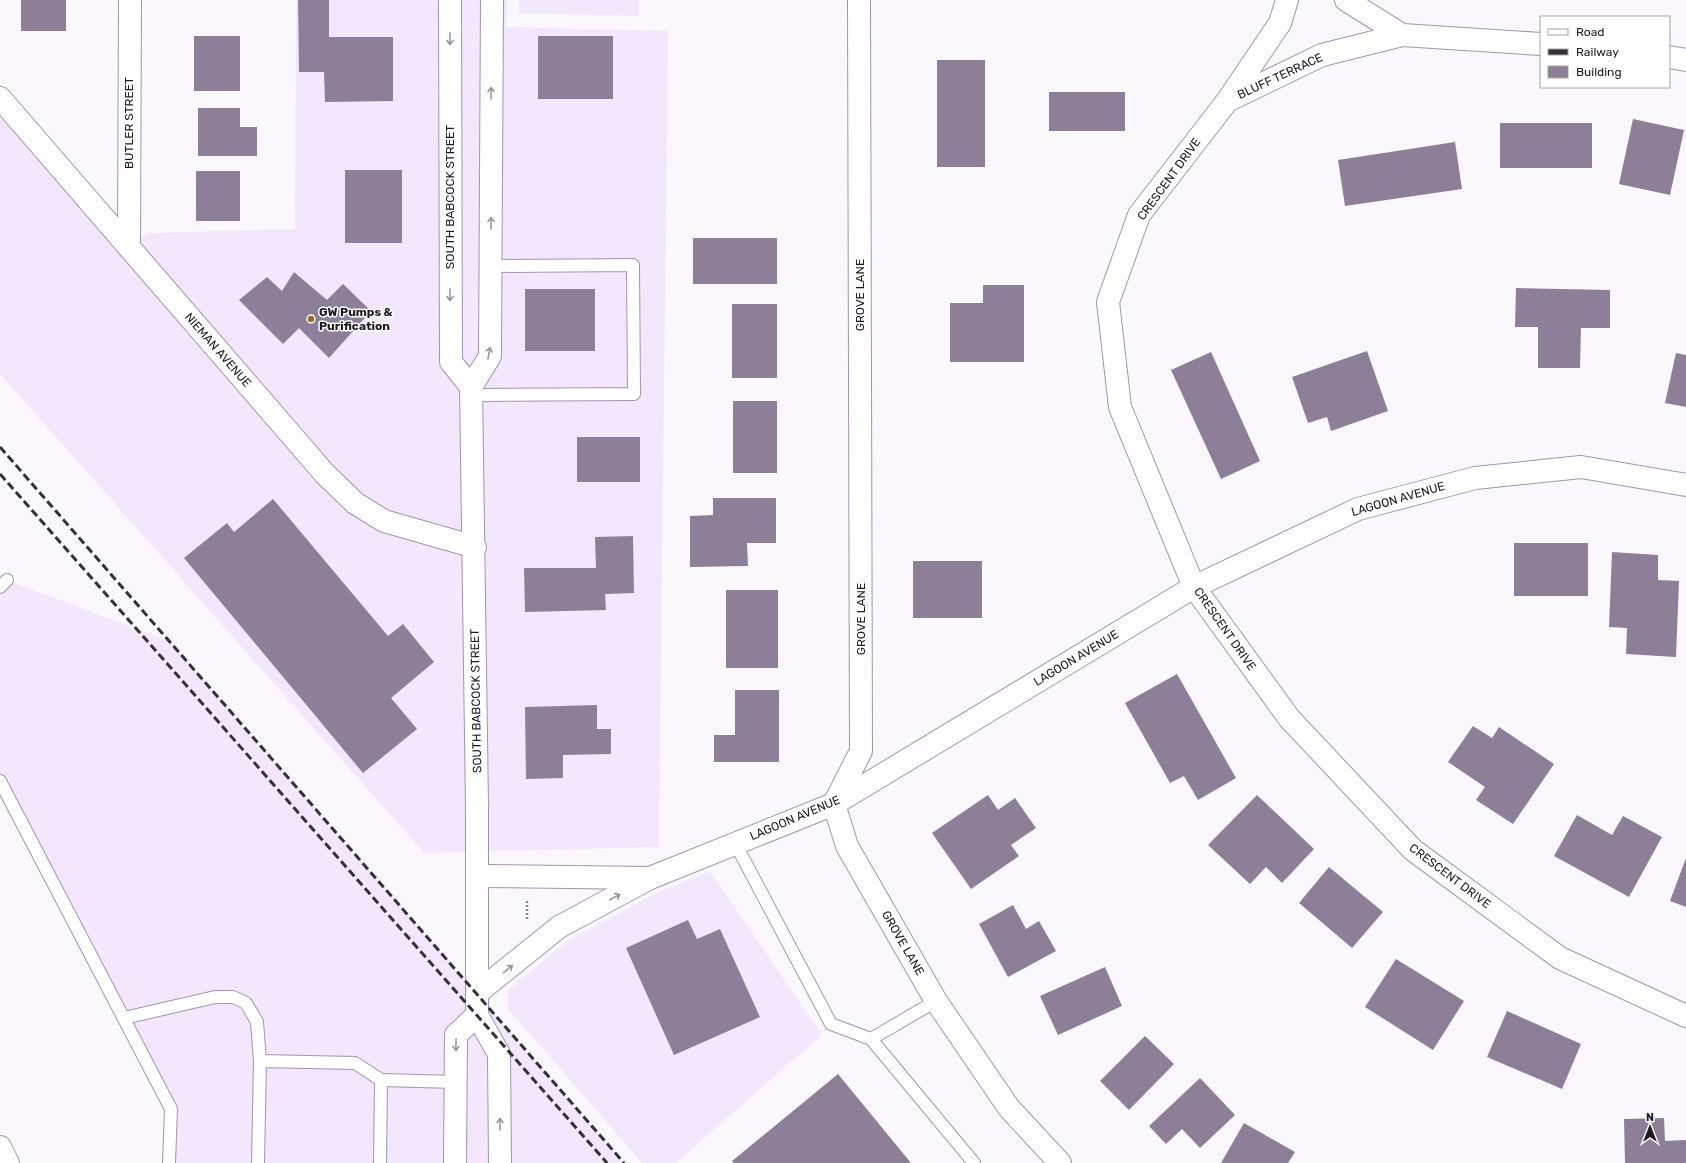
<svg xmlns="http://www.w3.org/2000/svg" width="1686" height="1163" viewBox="0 0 1686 1163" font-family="Rubik,sans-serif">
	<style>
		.built { fill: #f2e7fc }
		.building { fill: #8c7f97 }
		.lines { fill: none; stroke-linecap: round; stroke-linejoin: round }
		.lane-casing { stroke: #a294ad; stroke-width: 14 }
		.street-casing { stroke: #a294ad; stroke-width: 24 }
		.secondary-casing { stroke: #a294ad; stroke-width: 24 }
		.path { stroke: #89858d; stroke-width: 2.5; stroke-dasharray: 2 2; stroke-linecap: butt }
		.lane { stroke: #fff; stroke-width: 12 }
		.street { stroke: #fff; stroke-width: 22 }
		.secondary { stroke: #fff; stroke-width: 22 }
		.rail { stroke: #363139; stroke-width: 3; stroke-dasharray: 8 4; stroke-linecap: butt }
		.oneway { stroke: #99979b }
		.poi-dot { fill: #9d7020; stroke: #fff; stroke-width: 1.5 }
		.labels { text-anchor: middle; stroke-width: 3; stroke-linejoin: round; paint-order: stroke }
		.street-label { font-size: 12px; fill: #1d1821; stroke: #fff }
		.poi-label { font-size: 12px; font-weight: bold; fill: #1d1821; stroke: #fff; text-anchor: start }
	</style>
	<rect width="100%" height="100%" fill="#fbf8fd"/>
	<path class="built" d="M 296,0 L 507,0 L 506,27 L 668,31 L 659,847 L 424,853 L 0,374 L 0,98 L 129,246 L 148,233 L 295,229 Z
		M 519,0 L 639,0 L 639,16 L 519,13 Z
		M 7,580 L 171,642 L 624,1163 L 169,1163 L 171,1109 L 0,781 L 0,587 Z
		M 710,871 L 822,1035 L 676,1163 L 642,1163 L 508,1009 L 508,990 L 566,942 L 656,893 Z"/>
	<path class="building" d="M 21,0 L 66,0 L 66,31 L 21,31 Z
		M 298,0 L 329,0 L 329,37 L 393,37 L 393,101 L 325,102 L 324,72 L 299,72 Z
		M 194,36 L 240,36 L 240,91 L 194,91 Z
		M 538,36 L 613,36 L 613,99 L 538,99 Z
		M 937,60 L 985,60 L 985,167 L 937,167 Z
		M 1049,92 L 1125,92 L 1125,131 L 1049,131 Z
		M 198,108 L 240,108 L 240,127 L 257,127 L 257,156 L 198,156 Z
		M 1633,119 L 1684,130 L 1670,195 L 1619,184 Z
		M 1500,123 L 1592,123 L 1592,168 L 1500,168 Z
		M 1455,142 L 1462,189 L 1345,206 L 1338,160 Z
		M 345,170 L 402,170 L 402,243 L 345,243 Z
		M 196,171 L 240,171 L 240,221 L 196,221 Z
		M 693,238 L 777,238 L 777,284 L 693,284 Z
		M 294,272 L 327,300 L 343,284 L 371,311 L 329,358 L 299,328 L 283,344 L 239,300 L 267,277 L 282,291 Z
		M 983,285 L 1024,285 L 1024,362 L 950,362 L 950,303 L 983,303 Z
		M 1516,288 L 1610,290 L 1610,328 L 1581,328 L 1580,368 L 1538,368 L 1538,327 L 1515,327 Z
		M 525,289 L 595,289 L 595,351 L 525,351 Z
		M 732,304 L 777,304 L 777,378 L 732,378 Z
		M 1367,351 L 1388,411 L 1331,431 L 1327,417 L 1308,423 L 1292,377 Z
		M 1211,352 L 1260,461 L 1221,479 L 1171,370 Z
		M 1676,353 L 1686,355 L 1686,407 L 1665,403 Z
		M 733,401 L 777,401 L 777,473 L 733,473 Z
		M 577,437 L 640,437 L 640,482 L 577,482 Z
		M 713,498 L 776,498 L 776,543 L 747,543 L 748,566 L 690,567 L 690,516 L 713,515 Z
		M 273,499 L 388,636 L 403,624 L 434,662 L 391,698 L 417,729 L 363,773 L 184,558 L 227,523 L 234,532 Z
		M 633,536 L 634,593 L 605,594 L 606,610 L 525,612 L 524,568 L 596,568 L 595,537 Z
		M 1514,543 L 1588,543 L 1588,596 L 1514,596 Z
		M 1612,552 L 1658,555 L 1658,580 L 1679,581 L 1676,657 L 1626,654 L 1627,628 L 1609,627 Z
		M 913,561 L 982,561 L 982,618 L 913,618 Z
		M 726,590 L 778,590 L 778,668 L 726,668 Z
		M 1177,674 L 1236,778 L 1198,800 L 1184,776 L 1170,783 L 1125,703 Z
		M 735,690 L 779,690 L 779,762 L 714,762 L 714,735 L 735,735 Z
		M 597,705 L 597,729 L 611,729 L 611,754 L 563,755 L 563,778 L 526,779 L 525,707 Z
		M 1473,726 L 1492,738 L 1499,727 L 1554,764 L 1513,824 L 1476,800 L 1485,787 L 1448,762 Z
		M 988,795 L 998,810 L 1015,798 L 1036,828 L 1011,845 L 1019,856 L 971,889 L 932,833 Z
		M 1257,795 L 1314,849 L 1282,883 L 1266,867 L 1250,884 L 1208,845 Z
		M 1577,815 L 1612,835 L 1623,816 L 1662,837 L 1629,897 L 1554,856 Z
		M 1686,858 L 1686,907 L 1670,901 Z
		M 1329,867 L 1383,912 L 1352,948 L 1299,903 Z
		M 1013,905 L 1026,929 L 1039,921 L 1056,951 L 1008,977 L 979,924 Z
		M 688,920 L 697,939 L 720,929 L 760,1017 L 674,1055 L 626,948 Z
		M 1396,959 L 1464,1001 L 1433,1050 L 1365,1007 Z
		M 1105,967 L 1122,1006 L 1058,1035 L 1040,996 Z
		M 1507,1011 L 1581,1044 L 1562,1089 L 1487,1057 Z
		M 1145,1036 L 1174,1064 L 1129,1110 L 1100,1081 Z
		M 838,1074 L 911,1163 L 734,1163 L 732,1161 Z
		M 1200,1078 L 1235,1115 L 1200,1148 L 1182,1129 L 1166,1144 L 1149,1126 Z
		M 1664,1118 L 1665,1141 L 1686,1140 L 1686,1163 L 1625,1163 L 1624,1119 Z
		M 1244,1123 L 1295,1152 L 1288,1163 L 1221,1163 Z"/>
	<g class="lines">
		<g class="lane-casing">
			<path id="lane" d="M 472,395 L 634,394 L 633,265 L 491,266
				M 0,587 L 7,580
				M 0,781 L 171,1109 L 169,1163
				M 735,843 L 831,1024 L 871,1039 L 974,1163
				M 124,1018 L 215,997 L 233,997 L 246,1003 L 257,1022 L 260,1061 L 258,1163
				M 871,1039 L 936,1001
				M 260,1061 L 355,1063 L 381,1080 L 456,1082
				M 380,1163 L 381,1080"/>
		</g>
		<g class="street-casing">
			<path id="street" d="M 859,0 L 861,751 L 834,804 L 847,846 L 936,1001 L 1009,1108 L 1060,1163
				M 1287,0 L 1280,23 L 1228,100 L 1139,215 L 1108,302 L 1120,407 L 1194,587 L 1289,718 L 1413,850 L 1560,958 L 1686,1016
				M 1346,0 L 1402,35
				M 1669,57 L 1686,60
				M 1229,100 L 1322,55 L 1402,35 L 1541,44
				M 129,246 L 130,0
				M 478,876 L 650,878 L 834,804 L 1194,587 L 1358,509 L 1475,478 L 1581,467 L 1686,485"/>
		</g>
		<g class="secondary-casing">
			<path id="secondary" d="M 450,0 L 451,362 L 471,387
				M 492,0 L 490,356 L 471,387 L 477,807 L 477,1015 L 499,1054 L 500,1163
				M 0,98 L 325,474 L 355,503 L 384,521 L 475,547
				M 477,993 L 559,927 L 650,878
				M 0,1147 L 8,1163
				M 455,1163 L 456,1035 L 477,1015"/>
		</g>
		<path class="path" d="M 527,901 L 527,920"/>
		<use href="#lane" class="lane"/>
		<use href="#street" class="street"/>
		<use href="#secondary" class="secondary"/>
		<path class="rail" d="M 0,447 L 624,1163
			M 0,474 L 607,1163"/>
	</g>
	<defs><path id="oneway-shaft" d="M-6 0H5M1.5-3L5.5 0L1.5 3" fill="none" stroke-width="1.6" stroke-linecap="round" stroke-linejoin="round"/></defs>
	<g class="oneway">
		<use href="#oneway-shaft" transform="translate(450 39) rotate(90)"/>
		<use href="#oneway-shaft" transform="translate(491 93) rotate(-90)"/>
		<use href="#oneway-shaft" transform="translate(491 223) rotate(-90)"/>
		<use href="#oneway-shaft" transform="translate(450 295) rotate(90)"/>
		<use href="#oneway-shaft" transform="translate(489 353) rotate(-80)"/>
		<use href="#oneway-shaft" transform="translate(615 897) rotate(-28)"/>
		<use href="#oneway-shaft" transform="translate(508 969) rotate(-39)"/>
		<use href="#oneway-shaft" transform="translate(456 1045) rotate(91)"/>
		<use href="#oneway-shaft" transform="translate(500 1124) rotate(-90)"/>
	</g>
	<circle class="poi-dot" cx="311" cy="319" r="4"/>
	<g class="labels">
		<g class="street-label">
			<text transform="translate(1280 76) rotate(-25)" y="4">BLUFF TERRACE</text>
			<text transform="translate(129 123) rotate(-90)" y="4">BUTLER STREET</text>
			<text transform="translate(1169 179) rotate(-54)" y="4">CRESCENT DRIVE</text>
			<text transform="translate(450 197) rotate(-90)" y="4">SOUTH BABCOCK STREET</text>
			<text transform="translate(860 295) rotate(-90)" y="4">GROVE LANE</text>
			<text transform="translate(218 350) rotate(49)" y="4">NIEMAN AVENUE</text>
			<text transform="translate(1398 499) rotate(-16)" y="4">LAGOON AVENUE</text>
			<text transform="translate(861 619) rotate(-90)" y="4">GROVE LANE</text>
			<text transform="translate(1225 629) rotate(55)" y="4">CRESCENT DRIVE</text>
			<text transform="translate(1076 658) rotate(-31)" y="4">LAGOON AVENUE</text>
			<text transform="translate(476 701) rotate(-91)" y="4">SOUTH BABCOCK STREET</text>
			<text transform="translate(795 818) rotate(-23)" y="4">LAGOON AVENUE</text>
			<text transform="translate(1450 876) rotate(37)" y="4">CRESCENT DRIVE</text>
			<text transform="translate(903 943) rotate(60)" y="4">GROVE LANE</text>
		</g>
		<g class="poi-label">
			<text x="319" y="316">GW Pumps &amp;<tspan x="319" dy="14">Purification</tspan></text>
		</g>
	</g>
	<rect x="1540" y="16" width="130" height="72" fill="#ffffff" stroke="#a5a3a6"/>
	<rect x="1548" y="29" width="20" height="6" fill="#ffffff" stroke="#a5a3a6"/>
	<text x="1576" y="36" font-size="12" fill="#1d1821">Road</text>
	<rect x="1548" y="49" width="20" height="6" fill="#363139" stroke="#a5a3a6"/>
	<text x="1576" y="56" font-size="12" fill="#1d1821">Railway</text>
	<rect x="1548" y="66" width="20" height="12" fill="#8c7f97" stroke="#a5a3a6"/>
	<text x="1576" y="76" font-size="12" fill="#1d1821">Building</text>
	<g transform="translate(1650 1127)" stroke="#ffffff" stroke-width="3" paint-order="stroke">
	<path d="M0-3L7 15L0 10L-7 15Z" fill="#1d1821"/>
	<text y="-6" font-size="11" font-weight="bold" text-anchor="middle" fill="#1d1821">N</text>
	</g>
</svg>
